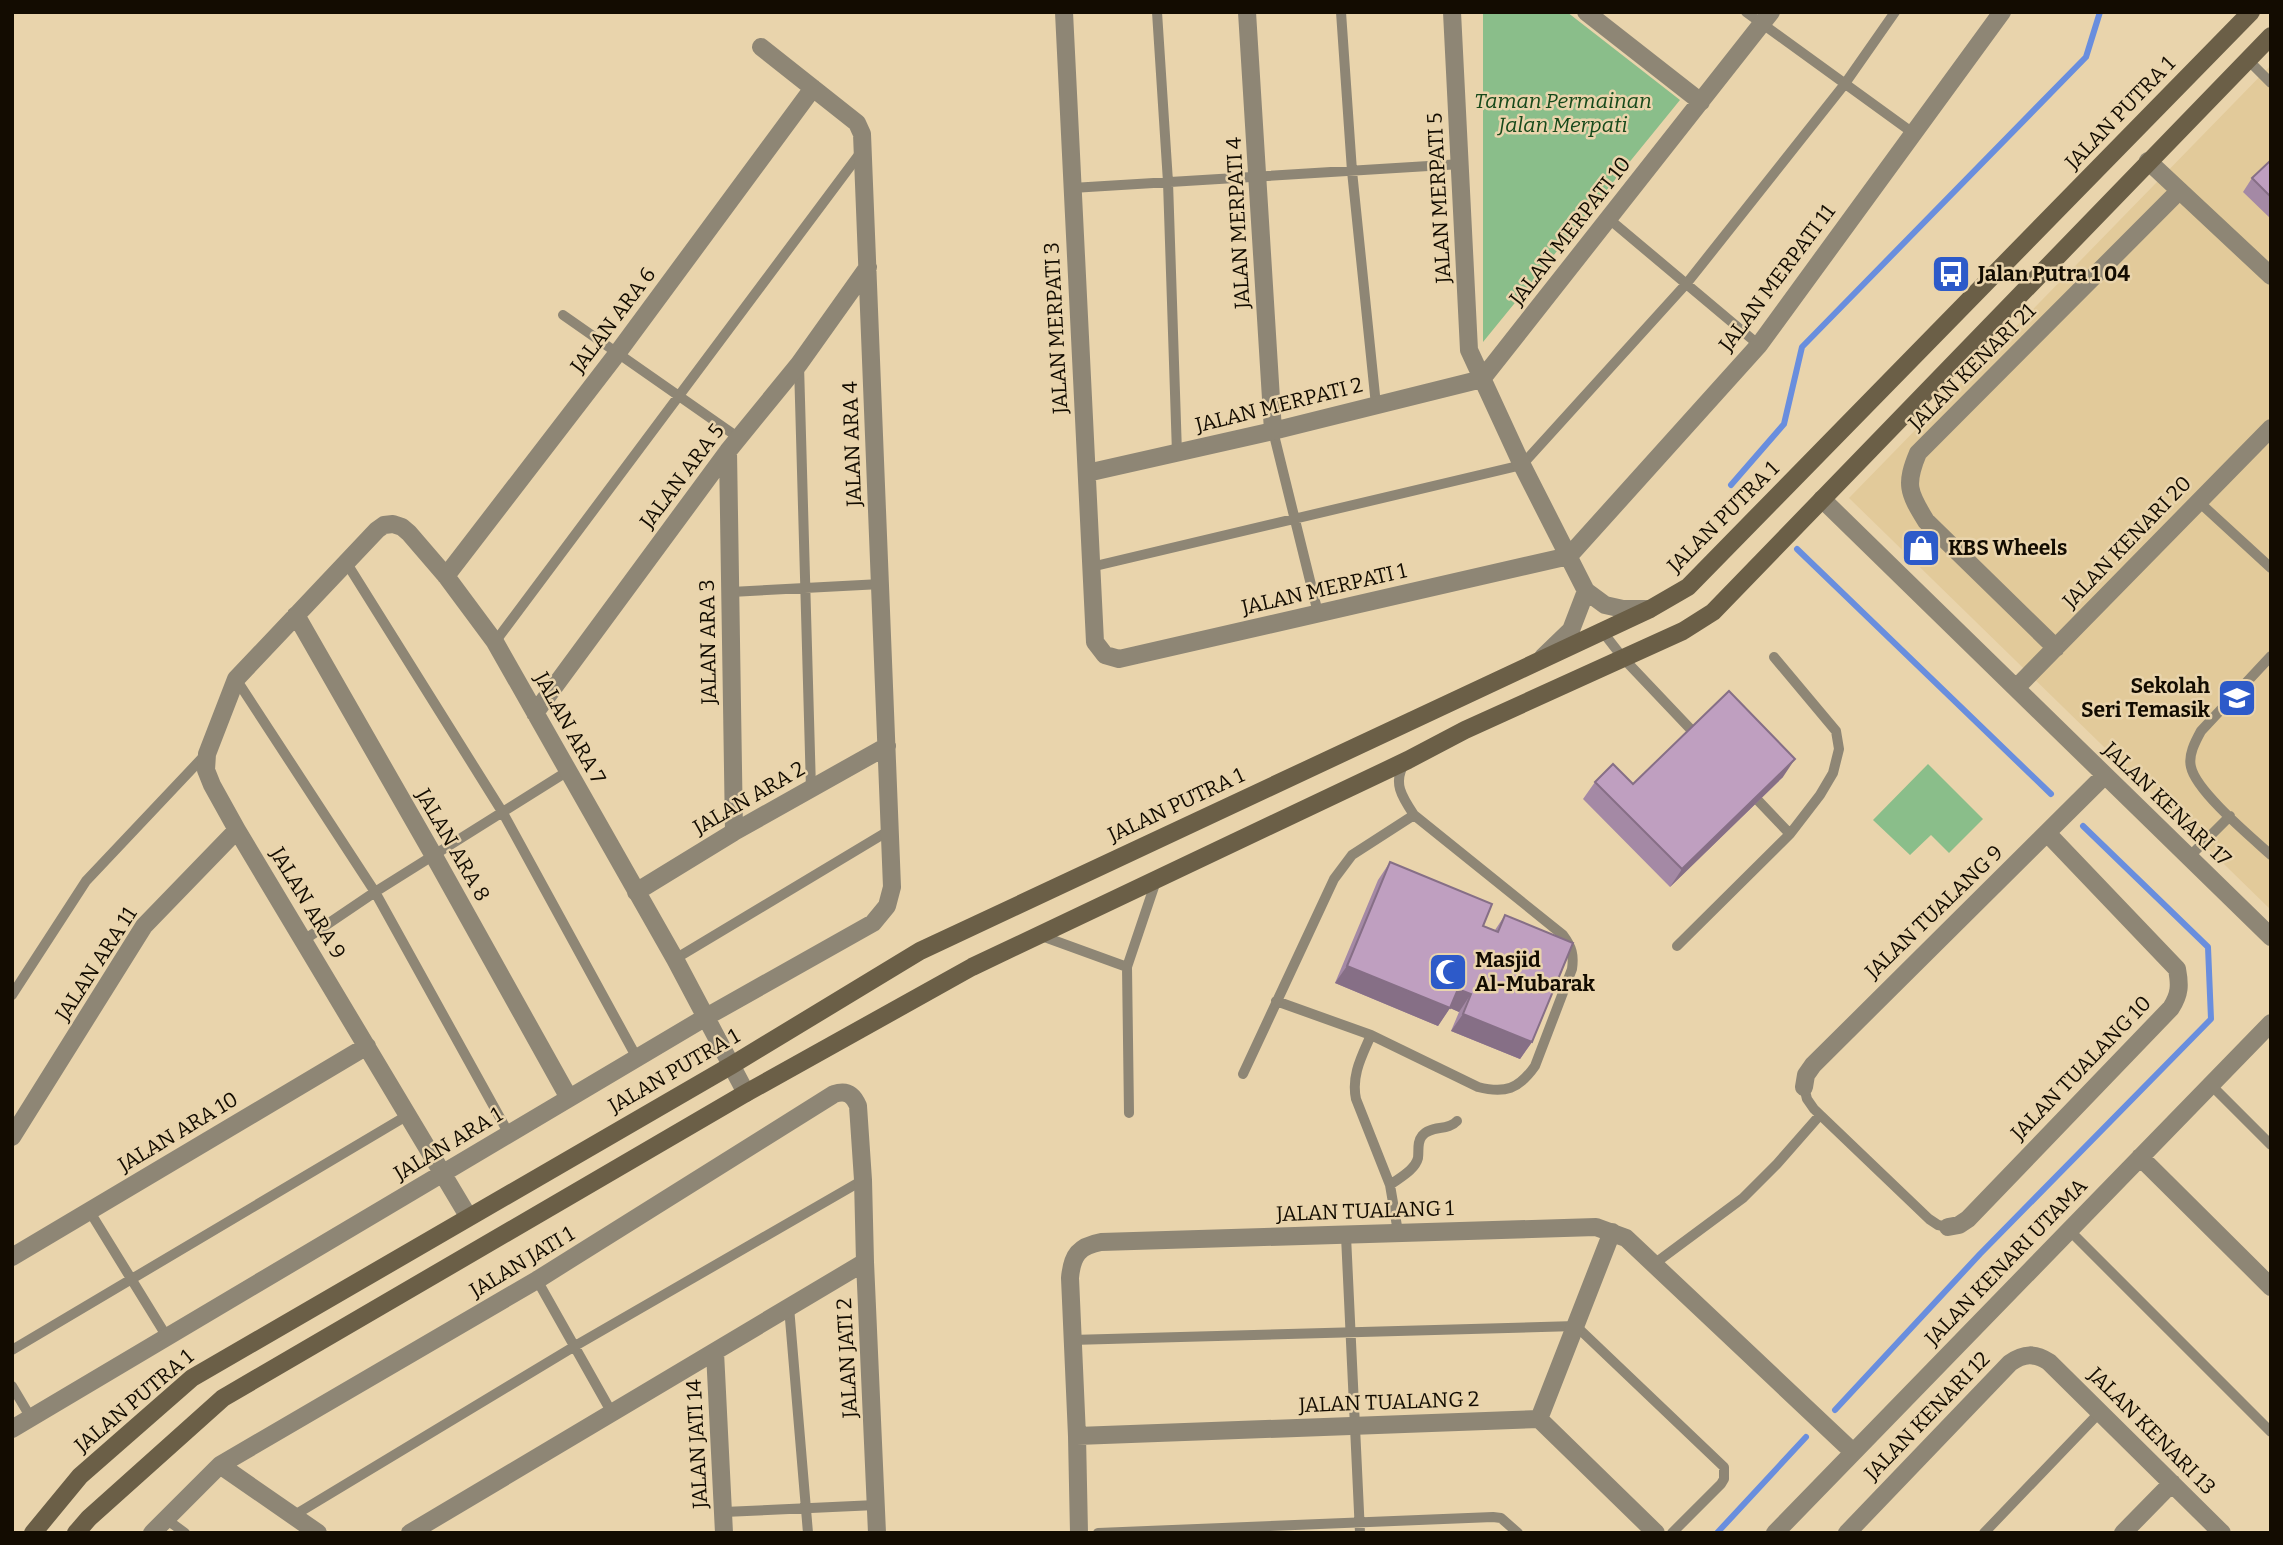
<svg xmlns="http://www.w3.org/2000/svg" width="2283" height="1545" viewBox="0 0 2283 1545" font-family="Bitter,serif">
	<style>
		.built { fill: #e2ca9a }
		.green { fill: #8abe8a }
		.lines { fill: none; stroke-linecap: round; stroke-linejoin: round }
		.stream { stroke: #698ede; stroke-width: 6 }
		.service { stroke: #8e8675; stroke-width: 10 }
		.minor { stroke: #8e8675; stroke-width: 18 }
		.secondary { stroke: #6b5f47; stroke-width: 18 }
		.wall { fill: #a489a5 }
		.shaded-wall { fill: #866f86 }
		.building { fill: #bf9fc0; stroke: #866f86; stroke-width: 2 }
		.labels { text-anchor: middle; stroke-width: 5; stroke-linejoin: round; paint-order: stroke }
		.park-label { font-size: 21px; font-style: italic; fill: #16491a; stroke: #e9d4ac }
		.street-label { font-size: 21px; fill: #130c01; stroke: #e9d4ac }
		.poi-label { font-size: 21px; font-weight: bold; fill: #130c01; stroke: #e9d4ac; text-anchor: start }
	</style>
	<rect width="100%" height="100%" fill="#e9d4ac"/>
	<path class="built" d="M 2271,65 L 2271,910 L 1849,498 Z"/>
	<path class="green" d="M 1483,12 L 1567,12 L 1680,100 L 1483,342 Z
		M 1928,764 L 1983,819 L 1949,853 L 1931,835 L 1910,855 L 1873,820 Z"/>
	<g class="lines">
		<path class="stream" d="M 1731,485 L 1784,424 L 1802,347 L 2086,57 L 2100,12
			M 1797,549 L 2051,794
			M 1835,1410 L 1980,1254 L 2211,1019 L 2208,947 L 2083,826
			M 1717,1533 L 1806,1437"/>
		<path class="service" d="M 1157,12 L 1168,182 L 1177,453
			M 1341,12 L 1352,171 L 1376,405
			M 1746,12 L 1913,133
			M 2247,59 L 2271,83
			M 1072,188 L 1461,164
			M 1609,219 L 1759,345
			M 563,315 L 739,438
			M 799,365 L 811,789
			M 1273,431 L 1318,613
			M 2199,502 L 2271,568
			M 346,562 L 503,813 L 637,1058
			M 1091,567 L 1522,465 L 1687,283 L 1844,85 L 1895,12
			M 731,592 L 881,584
			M 1602,631 L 1623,658 L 1698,737
			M 495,642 L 861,152
			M 2271,656 L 2201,731 C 2195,742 2188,755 2191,767 C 2196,791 2251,837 2271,855
			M 236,679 L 375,892 L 509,1134
			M 1749,791 L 1790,834
			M 2189,857 L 2230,816
			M 1039,935 L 1127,967 L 1129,1113
			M 304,940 L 375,892 L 568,771
			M 1677,946 L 1790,834 L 1820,795 L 1833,773 L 1839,749 L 1836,731 L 1774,657
			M 675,959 L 890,830
			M 1127,967 L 1157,878
			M 12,995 L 86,881 L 206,754
			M 1276,1001 L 1371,1035 L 1478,1087 C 1505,1094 1519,1089 1535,1066 L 1572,969 C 1574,955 1572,947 1563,935 L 1414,815 C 1402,797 1392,782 1405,763
			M 1371,1035 C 1362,1056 1351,1075 1356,1099 L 1390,1185 L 1398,1232
			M 1243,1074 L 1334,879 L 1352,855 L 1414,815
			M 2211,1085 L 2271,1145
			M 1804,1087 L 1807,1099 L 1814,1109 L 1929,1219 L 1938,1225 L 1948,1227
			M 1390,1185 C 1399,1178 1415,1170 1418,1158 C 1419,1150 1417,1142 1422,1136 C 1430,1125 1448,1131 1457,1121
			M 90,1212 L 167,1337
			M 2069,1230 L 2271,1432
			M 1346,1236 L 1360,1533
			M 1654,1264 L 1743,1198 L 1777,1164 L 1820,1115
			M 537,1280 L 612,1413
			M 789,1307 L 808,1533
			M 1071,1340 L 1576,1326 L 1724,1467 L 1724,1479 L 1721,1484 L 1672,1533
			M 12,1350 L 408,1115
			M 12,1386 L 31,1418
			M 724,1512 L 876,1505
			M 293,1516 L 575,1346 L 863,1180
			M 166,1519 L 185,1533
			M 1098,1533 L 1493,1517 L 1501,1518 L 1518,1533
			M 1984,1533 L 2100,1412"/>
		<path class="minor" d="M 1064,12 L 1095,642 L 1105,655 L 1119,659 L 1569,556
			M 1247,12 L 1273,431
			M 1452,12 L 1469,350 L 1522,465 L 1586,591 L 1605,605 L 1623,609 L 1650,609
			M 1586,12 L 1701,102
			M 2148,161 L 2271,276
			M 1482,379 L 1771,12
			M 728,451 L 734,832
			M 1087,473 L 1273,431 L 1482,379
			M 1822,499 L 2271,937
			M 1569,556 L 1759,345 L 2002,12
			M 446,576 L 616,355 L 813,88
			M 296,615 L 434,856 L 569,1098
			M 2056,648 L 1926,521 C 1908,492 1905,484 1918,453 L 2179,191
			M 1543,657 L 1571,630 L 1586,591
			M 2016,688 L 2271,428
			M 535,713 L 728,451 L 799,364 L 868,267
			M 636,892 L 734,832 L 887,746
			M 1804,1087 L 1806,1075 L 1813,1065 L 2105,775
			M 12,1137 L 144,926 L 237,830
			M 2140,1157 L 2271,1287
			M 468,1216 L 237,830 L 212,785 L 206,770 L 207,754 L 236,679 L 377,530 L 384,525 L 393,524 L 402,527 L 409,533 L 446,576 L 495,642 L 675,959 L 746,1093
			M 1948,1227 L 1959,1225 L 1968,1219 L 2171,1008 C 2180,994 2180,985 2177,969 L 2048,834
			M 12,1257 L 367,1046
			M 715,1352 L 724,1533
			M 1539,1419 L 1612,1232
			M 12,1429 L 706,1017 L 873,923 L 887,906 L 892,887 L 862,134 L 857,123 L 761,47
			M 1077,1436 L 1539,1419 L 1656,1533
			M 220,1465 L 318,1533
			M 152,1533 L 220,1465 L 537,1280 L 834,1094 C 846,1090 853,1094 858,1106 L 863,1180 L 865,1262 L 877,1533
			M 410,1533 L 865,1262
			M 1079,1533 L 1077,1436 L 1070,1278 C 1072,1255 1079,1246 1101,1242 L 1596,1227 L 1626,1238 L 1853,1452
			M 1775,1533 L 2271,1023
			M 1847,1533 L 2010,1363 C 2024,1353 2035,1353 2049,1362 L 2222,1533
			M 2123,1533 L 2172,1483"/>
		<path class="secondary" d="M 33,1533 L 80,1476 L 192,1378 L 732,1065 L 920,951 L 1650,609 L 1688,587 L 2251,12
			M 76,1533 L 89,1518 L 223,1398 L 746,1093 L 972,967 L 1408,760 L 1465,730 L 1683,631 L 1713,612 L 2271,36"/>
	</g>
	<path class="wall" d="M 2271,160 L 2271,219 L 2243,192 L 2252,178 Z
		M 1783,777 L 1670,887 L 1583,799 L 1595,782 L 1633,784 Z
		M 1390,862 L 1483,926 L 1495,930 L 1505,915 L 1532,1042 L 1520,1059 L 1451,1031 L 1459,1012 L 1450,1008 L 1438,1026 L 1335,983 L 1378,880 Z"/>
	<path class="shaded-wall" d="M 1795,759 L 1783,777 L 1670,887 L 1682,869 Z
		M 1347,966 L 1458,989 L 1471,994 L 1459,1012 L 1450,1008 L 1438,1026 L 1335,983 Z
		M 1463,1014 L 1532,1042 L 1520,1059 L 1451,1031 Z"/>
	<path class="building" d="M 2271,160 L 2271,197 L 2252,178 Z
		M 1729,691 L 1795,759 L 1682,869 L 1595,782 L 1613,764 L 1633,784 Z
		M 1390,862 L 1492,904 L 1483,926 L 1498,932 L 1505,915 L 1573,943 L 1532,1042 L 1463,1014 L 1471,994 L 1458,989 L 1450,1008 L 1347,966 Z"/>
	<defs>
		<g id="bus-square" transform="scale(2.0125)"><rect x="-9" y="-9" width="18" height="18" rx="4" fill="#2d5ac9" stroke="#e9d4ac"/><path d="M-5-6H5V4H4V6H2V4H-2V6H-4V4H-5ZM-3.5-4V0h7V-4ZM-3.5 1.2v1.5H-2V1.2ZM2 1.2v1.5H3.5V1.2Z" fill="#fff"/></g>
		<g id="shop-square" transform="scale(2.0125)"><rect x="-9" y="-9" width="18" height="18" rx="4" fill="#2d5ac9" stroke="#e9d4ac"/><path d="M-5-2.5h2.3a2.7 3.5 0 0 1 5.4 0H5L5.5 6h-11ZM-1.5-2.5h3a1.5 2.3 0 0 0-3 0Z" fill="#fff"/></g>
		<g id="school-square" transform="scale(2.0125)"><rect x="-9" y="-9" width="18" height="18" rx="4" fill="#2d5ac9" stroke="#e9d4ac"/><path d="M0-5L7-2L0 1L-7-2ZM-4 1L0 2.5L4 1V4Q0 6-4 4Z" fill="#fff"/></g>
		<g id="mosque-square" transform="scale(2.0125)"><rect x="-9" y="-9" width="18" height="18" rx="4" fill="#2d5ac9" stroke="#e9d4ac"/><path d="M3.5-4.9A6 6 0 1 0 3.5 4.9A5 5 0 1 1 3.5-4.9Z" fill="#fff"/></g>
	</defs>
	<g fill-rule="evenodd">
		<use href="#bus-square" x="1951" y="274"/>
		<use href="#shop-square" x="1921" y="548"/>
		<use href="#school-square" x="2237" y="698"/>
		<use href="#mosque-square" x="1448" y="972"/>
	</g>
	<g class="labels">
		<g class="park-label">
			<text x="1563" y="108">Taman Permainan<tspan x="1563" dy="24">Jalan Merpati</tspan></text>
		</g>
		<g class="street-label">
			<text transform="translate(2120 113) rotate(-46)" y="7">JALAN PUTRA 1</text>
			<text transform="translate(1439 198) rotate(-93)" y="7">JALAN MERPATI 5</text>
			<text transform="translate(1238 223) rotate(-93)" y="7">JALAN MERPATI 4</text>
			<text transform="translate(1570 231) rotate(-52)" y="7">JALAN MERPATI 10</text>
			<text transform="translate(1777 278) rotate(-53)" y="7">JALAN MERPATI 11</text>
			<text transform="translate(613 320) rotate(-53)" y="7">JALAN ARA 6</text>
			<text transform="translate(1056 328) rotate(-93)" y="7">JALAN MERPATI 3</text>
			<text transform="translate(1972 367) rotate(-45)" y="7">JALAN KENARI 21</text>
			<text transform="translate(1279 405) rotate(-14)" y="7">JALAN MERPATI 2</text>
			<text transform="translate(852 444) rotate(-92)" y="7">JALAN ARA 4</text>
			<text transform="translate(682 476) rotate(-53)" y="7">JALAN ARA 5</text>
			<text transform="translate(1723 517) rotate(-45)" y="7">JALAN PUTRA 1</text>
			<text transform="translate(2127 542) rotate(-46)" y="7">JALAN KENARI 20</text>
			<text transform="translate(1324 589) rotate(-13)" y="7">JALAN MERPATI 1</text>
			<text transform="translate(708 642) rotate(-91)" y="7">JALAN ARA 3</text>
			<text transform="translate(570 728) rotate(61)" y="7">JALAN ARA 7</text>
			<text transform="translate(749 798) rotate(-30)" y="7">JALAN ARA 2</text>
			<text transform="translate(2167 804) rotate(44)" y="7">JALAN KENARI 17</text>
			<text transform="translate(1176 805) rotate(-25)" y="7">JALAN PUTRA 1</text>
			<text transform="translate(453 845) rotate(60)" y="7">JALAN ARA 8</text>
			<text transform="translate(308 903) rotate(59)" y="7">JALAN ARA 9</text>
			<text transform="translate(1934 912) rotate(-44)" y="7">JALAN TUALANG 9</text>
			<text transform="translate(96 964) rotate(-57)" y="7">JALAN ARA 11</text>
			<text transform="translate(2081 1068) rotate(-46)" y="7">JALAN TUALANG 10</text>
			<text transform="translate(674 1071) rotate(-30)" y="7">JALAN PUTRA 1</text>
			<text transform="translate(178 1132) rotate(-31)" y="7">JALAN ARA 10</text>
			<text transform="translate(448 1144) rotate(-31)" y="7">JALAN ARA 1</text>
			<text transform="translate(1365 1211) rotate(-2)" y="7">JALAN TUALANG 1</text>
			<text transform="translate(522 1262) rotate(-31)" y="7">JALAN JATI 1</text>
			<text transform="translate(2006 1262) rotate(-46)" y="7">JALAN KENARI UTAMA</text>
			<text transform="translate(847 1358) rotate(-93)" y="7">JALAN JATI 2</text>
			<text transform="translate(134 1401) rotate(-40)" y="7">JALAN PUTRA 1</text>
			<text transform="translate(1389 1402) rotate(-2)" y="7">JALAN TUALANG 2</text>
			<text transform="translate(1927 1416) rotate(-46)" y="7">JALAN KENARI 12</text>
			<text transform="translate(2152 1431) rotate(45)" y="7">JALAN KENARI 13</text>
			<text transform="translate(697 1444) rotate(-93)" y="7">JALAN JATI 14</text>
		</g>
		<g class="poi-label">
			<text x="1978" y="281">Jalan Putra 1 04</text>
			<text x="1948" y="555">KBS Wheels</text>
			<text x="2210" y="693" text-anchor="end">Sekolah<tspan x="2210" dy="24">Seri Temasik</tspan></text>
			<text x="1475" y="967">Masjid<tspan x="1475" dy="24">Al-Mubarak</tspan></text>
		</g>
	</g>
	<rect width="2283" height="1545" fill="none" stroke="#130c01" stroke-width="28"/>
</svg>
